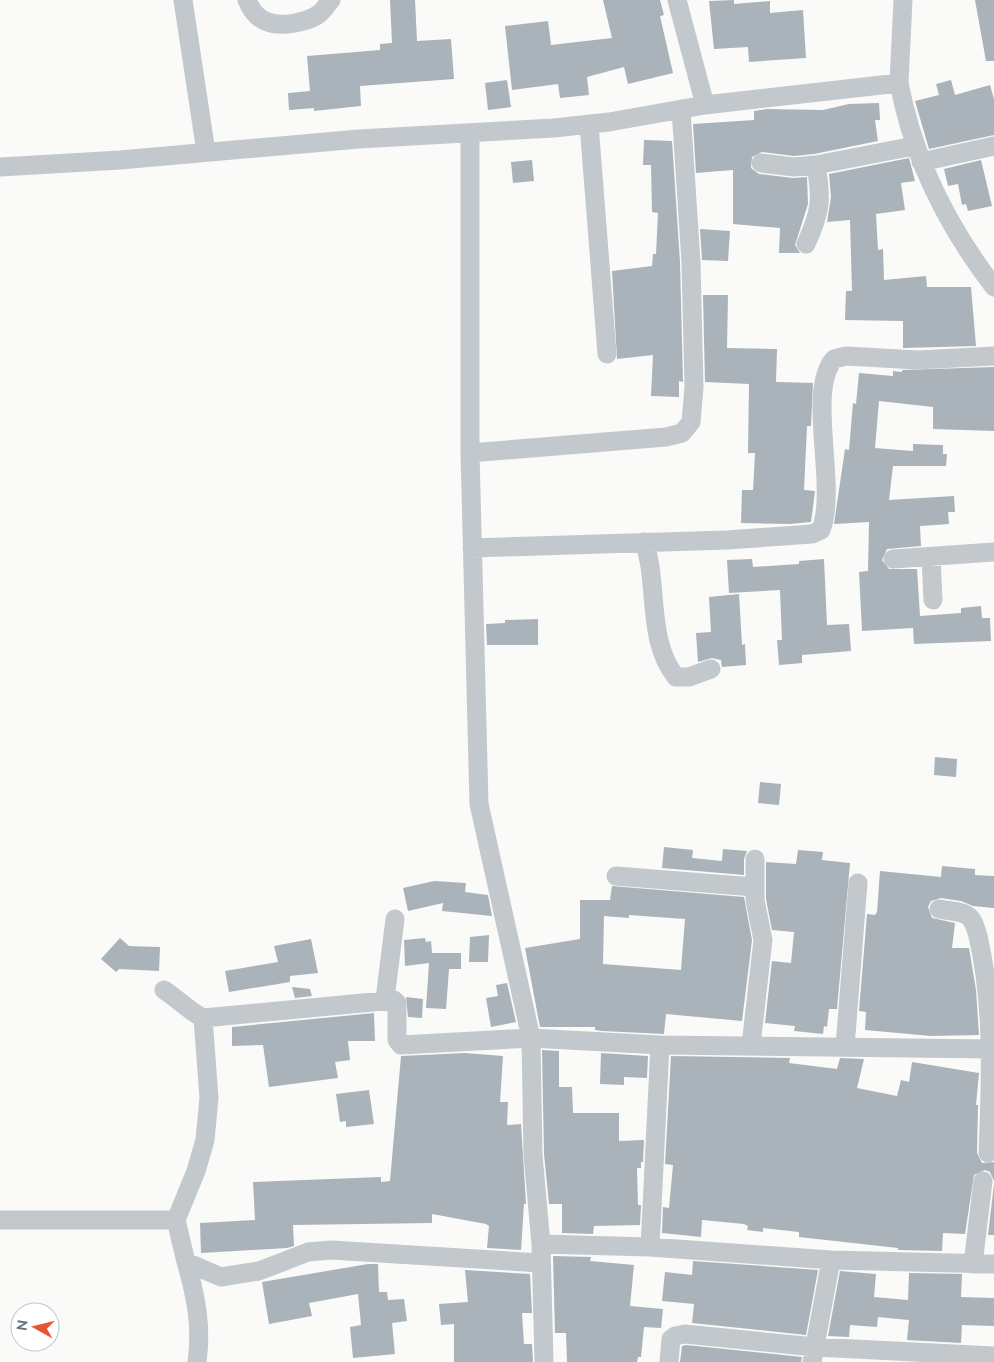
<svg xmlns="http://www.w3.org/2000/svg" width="994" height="1362" viewBox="0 0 994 1362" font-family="Raleway,sans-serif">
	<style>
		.building { fill: #aab3b9; fill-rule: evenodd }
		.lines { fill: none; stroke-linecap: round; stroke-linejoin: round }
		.minor { stroke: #c3c8cc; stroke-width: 19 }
	</style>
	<rect width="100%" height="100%" fill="#fafaf8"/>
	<path class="building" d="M 390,0 L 415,0 L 417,41 L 451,39 L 454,79 L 360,86 L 361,106 L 314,111 L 314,108 L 289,110 L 288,93 L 310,91 L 307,56 L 380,50 L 380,44 L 392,43 Z
		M 603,0 L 660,0 L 664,15 L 660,16 L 673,73 L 628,84 L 624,67 L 587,77 L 589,95 L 560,98 L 558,84 L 512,90 L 505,26 L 548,21 L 551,45 L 612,38 Z
		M 734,0 L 734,4 L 770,1 L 770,13 L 803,10 L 806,58 L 749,62 L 748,47 L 714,49 L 709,1 Z
		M 975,0 L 994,0 L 994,61 L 986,61 Z
		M 507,80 L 511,107 L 488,110 L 485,83 Z
		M 951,80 L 955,95 L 990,85 L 994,99 L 994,135 L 929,149 L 915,101 L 939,95 L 936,84 Z
		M 879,103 L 880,120 L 875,120 L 878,141 L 814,154 L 794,156 L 762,152 L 752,157 L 751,168 L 759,174 L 793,178 L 807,177 L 808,204 L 795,245 L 800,253 L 779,253 L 780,228 L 733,224 L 733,170 L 696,173 L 693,124 L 754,120 L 754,111 L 767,109 L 823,110 L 849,104 Z
		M 644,140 L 672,141 L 680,262 L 683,382 L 679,381 L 679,397 L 651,396 L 653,355 L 617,359 L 612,271 L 652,266 L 653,254 L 656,254 L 658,213 L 652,212 L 651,165 L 643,165 Z
		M 909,158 L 915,181 L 901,183 L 905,210 L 876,214 L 878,250 L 883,249 L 884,280 L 926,276 L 927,287 L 971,287 L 976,346 L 903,348 L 903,321 L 845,320 L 846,291 L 852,291 L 850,220 L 827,222 L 831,197 L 829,174 Z
		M 532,160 L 534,181 L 513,183 L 511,162 Z
		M 981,160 L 992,206 L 968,211 L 966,204 L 962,205 L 958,184 L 948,186 L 944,169 Z
		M 700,229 L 730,231 L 728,261 L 702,260 Z
		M 703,295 L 728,295 L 727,348 L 777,349 L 776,382 L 813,383 L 811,426 L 807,426 L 804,490 L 815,491 L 811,522 L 790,524 L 741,523 L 742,490 L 753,490 L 755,453 L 748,453 L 749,384 L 705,382 Z
		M 994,367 L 994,431 L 933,429 L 933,407 L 879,401 L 875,448 L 913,451 L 913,444 L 943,445 L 943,454 L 947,454 L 946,466 L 893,466 L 889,500 L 954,496 L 955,512 L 948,512 L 949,524 L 920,526 L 921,546 L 887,549 L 882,560 L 889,569 L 917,569 L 920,616 L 961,613 L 961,608 L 981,606 L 982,618 L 990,618 L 991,641 L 914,644 L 913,628 L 862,631 L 859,572 L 868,571 L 869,522 L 834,524 L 845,449 L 849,450 L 853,403 L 856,404 L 859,373 L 893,376 L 893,371 L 902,372 L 902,370 Z
		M 752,559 L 753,567 L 799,564 L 799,561 L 824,559 L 827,625 L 849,624 L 851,651 L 802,655 L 802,663 L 779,665 L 777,640 L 782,640 L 780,590 L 729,593 L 727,560 Z
		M 739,594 L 742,645 L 745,644 L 746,665 L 722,667 L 721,660 L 712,658 L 698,662 L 696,633 L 711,632 L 709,597 Z
		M 538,619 L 538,645 L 487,645 L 486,624 L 505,623 L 505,620 Z
		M 935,757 L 957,759 L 956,777 L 934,775 Z
		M 760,782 L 781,784 L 779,805 L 758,803 Z
		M 664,847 L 693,850 L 692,858 L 722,861 L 723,849 L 747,851 L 744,859 L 744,875 L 662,868 Z
		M 798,850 L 823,852 L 822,860 L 850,863 L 837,1009 L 829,1009 L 827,1027 L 824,1026 L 823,1034 L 794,1031 L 795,1026 L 765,1023 L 772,961 L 791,963 L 794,932 L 772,930 L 766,899 L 766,862 L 796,864 Z
		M 942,866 L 975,869 L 975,875 L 994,876 L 994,908 L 973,906 L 961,901 L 941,898 L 931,901 L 928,907 L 932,918 L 955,923 L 952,948 L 969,948 L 976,990 L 979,1035 L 931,1036 L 865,1030 L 866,1012 L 859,1011 L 867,914 L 875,915 L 877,912 L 880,871 L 941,877 Z
		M 434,881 L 466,883 L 465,892 L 488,895 L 492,916 L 442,911 L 443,903 L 408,911 L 403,888 Z
		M 612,886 L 744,897 L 752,940 L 742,1021 L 666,1014 L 664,1034 L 602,1031 L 595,1030 L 595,1027 L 540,1027 L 525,948 L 580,939 L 580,900 L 610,900 ZM 629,915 L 685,919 L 681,970 L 603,964 L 604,916 L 629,918 Z
		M 489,935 L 488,962 L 469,962 L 470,937 Z
		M 120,938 L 129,946 L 160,947 L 159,971 L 119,969 L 116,972 L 101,959 Z
		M 425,938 L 426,942 L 431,941 L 432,953 L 461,953 L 461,969 L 449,969 L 446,1009 L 426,1008 L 429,963 L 405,966 L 404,940 Z
		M 311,939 L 318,973 L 290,976 L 290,982 L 229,992 L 225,971 L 278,962 L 274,946 Z
		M 507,983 L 516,1022 L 491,1027 L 486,998 L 498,996 L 496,985 Z
		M 292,987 L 310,989 L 312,996 L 295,998 Z
		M 406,997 L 423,999 L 422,1018 L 408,1017 Z
		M 374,1013 L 375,1041 L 348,1041 L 350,1060 L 335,1062 L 338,1078 L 269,1087 L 263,1045 L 232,1046 L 232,1027 Z
		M 542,1050 L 559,1051 L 559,1087 L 572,1087 L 573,1113 L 619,1113 L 619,1141 L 644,1140 L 643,1162 L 641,1162 L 641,1168 L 637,1168 L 638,1205 L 641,1205 L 640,1225 L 594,1226 L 593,1234 L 562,1233 L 562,1204 L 549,1204 L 544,1154 Z
		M 465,1053 L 503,1056 L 500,1102 L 508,1102 L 507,1125 L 521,1124 L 526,1204 L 524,1204 L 521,1250 L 487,1248 L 489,1226 L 486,1224 L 432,1214 L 432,1223 L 293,1225 L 294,1246 L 287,1248 L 201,1253 L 200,1223 L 255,1220 L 253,1182 L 381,1177 L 381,1182 L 390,1181 L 401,1056 Z
		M 601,1053 L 648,1056 L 647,1078 L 624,1077 L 624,1085 L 600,1084 Z
		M 671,1056 L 790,1058 L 789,1063 L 837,1069 L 840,1058 L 864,1059 L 857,1088 L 897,1096 L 901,1080 L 909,1082 L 912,1062 L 979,1073 L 976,1105 L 978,1105 L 977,1153 L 982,1163 L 994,1162 L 994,1181 L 990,1172 L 985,1170 L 974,1175 L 965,1234 L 943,1233 L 942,1251 L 898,1250 L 898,1248 L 799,1237 L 799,1232 L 763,1228 L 763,1232 L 747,1230 L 748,1226 L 744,1224 L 702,1220 L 701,1237 L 662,1233 L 663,1207 L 669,1208 L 673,1165 L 665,1164 Z
		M 369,1090 L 374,1124 L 346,1127 L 346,1121 L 340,1122 L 336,1094 Z
		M 994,1184 L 994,1235 L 988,1235 Z
		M 553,1256 L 591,1257 L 590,1261 L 634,1265 L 630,1306 L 663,1309 L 661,1328 L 644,1327 L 641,1357 L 638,1357 L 637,1362 L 567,1362 L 566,1333 L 555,1333 Z
		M 693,1261 L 818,1270 L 806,1335 L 692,1323 L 694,1304 L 662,1301 L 665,1272 L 692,1275 Z
		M 368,1264 L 378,1264 L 379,1292 L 387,1292 L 388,1300 L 404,1299 L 407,1321 L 392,1323 L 395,1354 L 353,1358 L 350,1327 L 361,1325 L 358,1294 L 309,1303 L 312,1316 L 269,1324 L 262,1282 Z
		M 465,1270 L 530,1274 L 532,1313 L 522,1313 L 524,1344 L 532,1344 L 533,1362 L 454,1362 L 454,1324 L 441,1325 L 439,1304 L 468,1302 Z
		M 840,1271 L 876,1274 L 874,1297 L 908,1300 L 909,1273 L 962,1274 L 961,1297 L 994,1298 L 994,1326 L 962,1325 L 961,1343 L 907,1340 L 909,1320 L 878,1317 L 877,1327 L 850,1325 L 849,1337 L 828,1336 Z
		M 686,1345 L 802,1357 L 801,1362 L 680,1362 L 682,1346 Z"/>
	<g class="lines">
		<path class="minor" d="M 183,0 L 206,152
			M 247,0 C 256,23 274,27 295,23 C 304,21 314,19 321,12 C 325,9 327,4 331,0
			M 677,0 L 705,105
			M 899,83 L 903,0
			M 589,124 L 607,354
			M 470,133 L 470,453 L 479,804 L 531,1038 L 533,1155 L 541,1244 L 544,1362
			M 921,162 L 994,146
			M 761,163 L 794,167 L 816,165 L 914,146
			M 0,167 L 120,160 L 359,139 L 554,128 L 609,122 L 705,105 L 899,83 C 913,157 948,227 994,287
			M 806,244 C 821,211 822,200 816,165
			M 470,453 L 666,437 L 682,433 L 691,422 L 694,387 L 691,262 L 681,109
			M 644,542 C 659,583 646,640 676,677 L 689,677 L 711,669
			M 472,548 L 727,540 L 812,534 L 821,530 C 838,486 806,392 834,359 L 846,356 L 917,360 L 994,356
			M 931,557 L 933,600
			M 893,559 L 994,552
			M 616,876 L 754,887
			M 939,909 C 947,911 962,911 968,916 C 974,920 976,930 978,936 C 994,1005 991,1081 988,1153
			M 164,990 C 178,999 189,1011 203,1018 L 394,1000 L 397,1003 L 397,1040 L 401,1045 L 531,1038 L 660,1045 L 994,1049
			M 385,999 L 395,919
			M 203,1018 L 209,1098 L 205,1140 L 196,1171 L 176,1220 L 186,1262 L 221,1277 L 259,1271 L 308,1252 L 331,1250 L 541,1263
			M 751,1045 L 763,940 L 755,900 L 755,859
			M 845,1047 L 858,883
			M 0,1220 L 176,1220
			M 541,1244 L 650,1247 L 831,1260 L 994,1264
			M 650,1247 L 660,1045
			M 186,1262 C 196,1296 202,1327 197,1362
			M 973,1264 L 983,1181
			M 669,1362 L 671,1339 L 675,1336 L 685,1334 L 815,1347 L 994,1356
			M 812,1362 L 831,1260"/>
	</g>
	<g transform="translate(35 1327) rotate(278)"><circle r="24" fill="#ffffff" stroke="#c1c8cd"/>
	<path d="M0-4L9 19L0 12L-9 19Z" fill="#e4572e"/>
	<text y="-8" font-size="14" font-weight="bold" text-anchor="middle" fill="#657683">N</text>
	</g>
</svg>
